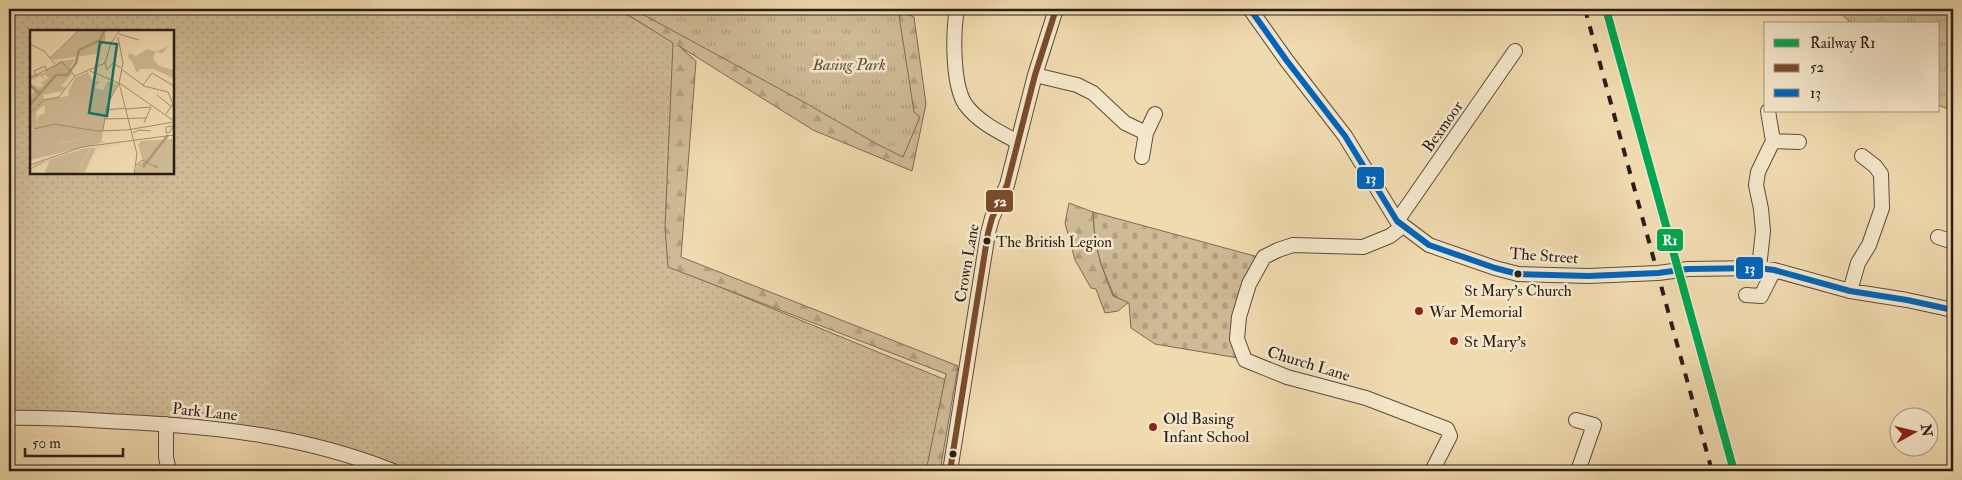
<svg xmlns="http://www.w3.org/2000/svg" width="1962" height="480" viewBox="0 0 1962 480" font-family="'IM FELL Double Pica',serif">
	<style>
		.grass { fill: url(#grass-dots); stroke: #7c6c56; fill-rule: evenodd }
		.forest { fill: url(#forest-firs); stroke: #7c6c56 }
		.cemetery { fill: url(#cemetery-stones); stroke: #7c6c56 }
		.park { fill: url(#park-tufts); stroke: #7c6c56 }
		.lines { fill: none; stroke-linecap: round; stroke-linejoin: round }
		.minor-casing { stroke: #5c4c3d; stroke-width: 16 }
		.minor { stroke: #f5e7cb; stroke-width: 14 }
		.rail { stroke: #2a1d17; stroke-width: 4; stroke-dasharray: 9 9; stroke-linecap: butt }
		.bus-1-casing { stroke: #f5e7cb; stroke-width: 10 }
		.bus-2-casing { stroke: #f5e7cb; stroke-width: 10 }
		.bus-1 { stroke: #7a4b2a; stroke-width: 6 }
		.bus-2 { stroke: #0065bd; stroke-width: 6 }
		.rail-1-casing { stroke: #f5e7cb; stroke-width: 11 }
		.rail-1 { stroke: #00a651; stroke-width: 8 }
		.bus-dot { fill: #2a1d17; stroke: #f5e7cb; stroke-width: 2 }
		.poi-dot { fill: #8f2418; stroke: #f5e7cb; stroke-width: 2 }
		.labels { text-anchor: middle; stroke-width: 5; stroke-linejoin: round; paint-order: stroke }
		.bus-label { font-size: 15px; fill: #2a1d17; stroke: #f5e7cb; text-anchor: start }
		.park-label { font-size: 16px; font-style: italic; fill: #5b4c3d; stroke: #f5e7cb }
		.street-label { font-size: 16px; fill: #2a1d17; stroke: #f5e7cb }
		.poi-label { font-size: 16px; fill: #2a1d17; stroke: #f5e7cb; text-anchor: start }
		.inset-river { fill: none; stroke: #ad9a7b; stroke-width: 2.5 }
		.inset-road { fill: none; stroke: #a18e72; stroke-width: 1 }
		.view { fill: #0f766e; fill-opacity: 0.15; stroke: #0f766e; stroke-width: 2.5 }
		.inset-edge { fill: none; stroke: #2a1d17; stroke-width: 2.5 }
		.line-badge { stroke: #f5e7cb; stroke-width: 2 }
		.badge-label { font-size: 14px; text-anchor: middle; font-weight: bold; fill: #fff }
	</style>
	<defs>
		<pattern id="grass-dots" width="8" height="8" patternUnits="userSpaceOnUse" patternTransform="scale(1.25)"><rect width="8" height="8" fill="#ceba95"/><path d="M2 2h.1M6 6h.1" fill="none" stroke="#b19f80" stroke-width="1.8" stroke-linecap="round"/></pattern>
		<pattern id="forest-firs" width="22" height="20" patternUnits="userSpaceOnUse" patternTransform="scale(1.25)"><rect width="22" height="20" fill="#ceba95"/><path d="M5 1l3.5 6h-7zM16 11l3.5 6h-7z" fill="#b19f80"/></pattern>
		<pattern id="cemetery-stones" width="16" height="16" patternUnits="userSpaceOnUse" patternTransform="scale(1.25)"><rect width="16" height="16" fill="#ceba95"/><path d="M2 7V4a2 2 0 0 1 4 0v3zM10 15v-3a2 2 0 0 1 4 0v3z" fill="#b19f80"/></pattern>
		<pattern id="park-tufts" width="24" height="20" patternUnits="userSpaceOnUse" patternTransform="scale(1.25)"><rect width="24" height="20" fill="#ceba95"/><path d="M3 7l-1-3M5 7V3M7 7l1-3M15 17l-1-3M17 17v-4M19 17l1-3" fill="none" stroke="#b19f80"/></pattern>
	</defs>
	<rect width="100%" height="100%" fill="#f0daaf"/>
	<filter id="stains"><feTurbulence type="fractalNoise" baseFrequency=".004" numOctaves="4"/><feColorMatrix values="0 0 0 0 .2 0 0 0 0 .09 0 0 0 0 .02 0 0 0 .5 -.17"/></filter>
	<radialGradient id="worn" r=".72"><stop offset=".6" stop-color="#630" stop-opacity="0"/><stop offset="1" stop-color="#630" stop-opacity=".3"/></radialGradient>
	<path class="grass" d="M 9,9 L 617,9 L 680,45 L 691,58 L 676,269 L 946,380 L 928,471 L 409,471 L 327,443 L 148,418 L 9,410 ZM 31,31 L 172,31 L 172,172 L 31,172 Z"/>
	<path class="forest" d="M 619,9 L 895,9 L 914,17 L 926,104 L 912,171 L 813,130 L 679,46 L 696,61 L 681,257 L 958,366 L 940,471 L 926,471 L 946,374 L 668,267 L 665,228 L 673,43 Z
		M 1069,203 L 1093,212 L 1095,240 L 1101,264 L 1113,296 L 1129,302 L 1118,311 L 1105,313 L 1096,289 L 1091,288 L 1075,260 L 1065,223 Z"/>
	<path class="cemetery" d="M 1093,212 L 1262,258 L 1238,317 L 1244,359 L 1155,344 L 1131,328 L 1129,303 L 1114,296 L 1101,264 L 1095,240 Z"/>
	<path class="park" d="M 633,9 L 898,9 L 914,112 L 920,117 L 903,157 L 877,144 L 800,100 Z
		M 1836,9 L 1953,9 L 1953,111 L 1938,105 L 1938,24 L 1852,24 Z"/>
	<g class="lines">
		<g class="minor-casing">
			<path id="minor" d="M 957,9 C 953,32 952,83 965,104 C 978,122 999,132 1018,142
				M 1250,9 L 1287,61 L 1345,136 L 1397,221 L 1429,245 L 1495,268 L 1518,274 L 1588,276 L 1658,273 L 1688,269 L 1759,268 L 1774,270 L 1850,291 L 1907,300 L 1953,310
				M 1035,75 L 1077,85 L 1093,93 L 1125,123 L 1146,133
				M 1773,141 L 1799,142
				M 1142,157 L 1146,133 L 1155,114
				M 1397,221 L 1515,51
				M 1403,226 L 1390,236 L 1363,247 L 1293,245 L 1278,250 L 1264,257 L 1249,284 L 1239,317 L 1237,339 L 1245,360 L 1287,377 L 1366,398 L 1447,429 L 1450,436 L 1432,471
				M 1938,237 L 1953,242
				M 1759,268 L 1763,231 L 1761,209 L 1756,185 L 1758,172 L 1773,141 L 1768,111
				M 1850,291 L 1858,263 L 1869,245 L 1882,208 L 1881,174 L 1875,166 L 1862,156
				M 1746,295 L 1761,296 L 1774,270
				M 9,418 C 48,417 87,420 126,422 C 221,427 304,436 393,471
				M 1576,420 L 1594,425 L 1578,471
				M 166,424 L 166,457 L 169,471
				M 950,471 L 988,233 L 992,218 L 1007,185 L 1035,75 L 1056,9"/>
		</g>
		<use href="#minor" class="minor"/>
		<path class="rail" d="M 1585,9 L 1712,471
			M 1606,9 L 1734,471"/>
		<g class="bus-1-casing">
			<path id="bus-1" d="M 950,471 L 988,233 L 992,218 L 1007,185 L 1035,75 L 1056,9"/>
		</g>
		<g class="bus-2-casing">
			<path id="bus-2" d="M 1250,9 L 1287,61 L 1345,136 L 1397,221 L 1429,245 L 1495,268 L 1518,274 L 1588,276 L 1658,273 L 1688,269 L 1759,268 L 1774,270 L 1850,291 L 1907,300 L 1953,310"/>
		</g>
		<use href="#bus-1" class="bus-1"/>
		<use href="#bus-2" class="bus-2"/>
		<g class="rail-1-casing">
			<path id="rail-1" d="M 1606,9 L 1734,471"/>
		</g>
		<use href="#rail-1" class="rail-1"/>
	</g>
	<g class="bus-dot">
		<circle cx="987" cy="241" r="4.5"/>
		<circle cx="1518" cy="274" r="4.5"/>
		<circle cx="953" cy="454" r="4.5"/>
	</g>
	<g class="poi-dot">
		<circle cx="1419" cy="311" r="5"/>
		<circle cx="1454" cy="341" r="5"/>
		<circle cx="1153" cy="427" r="5"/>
	</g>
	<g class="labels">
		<g class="bus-label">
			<text x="996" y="247">The British Legion</text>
			<text x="1518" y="296" text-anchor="middle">St Mary's Church</text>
		</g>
		<g class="park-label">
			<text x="849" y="70">Basing Park</text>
		</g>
		<g class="street-label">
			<text transform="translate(1442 126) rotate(-55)" y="6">Bexmoor</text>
			<text transform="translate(1544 255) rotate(4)" y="6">The Street</text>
			<text transform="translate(966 263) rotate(-80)" y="6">Crown Lane</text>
			<text transform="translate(1309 363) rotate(17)" y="6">Church Lane</text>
			<text transform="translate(205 411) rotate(6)" y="6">Park Lane</text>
		</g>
		<g class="poi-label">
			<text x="1429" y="317">War Memorial</text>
			<text x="1464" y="347">St Mary's</text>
			<text x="1163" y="424">Old Basing<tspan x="1163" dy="18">Infant School</tspan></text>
		</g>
	</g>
	<g transform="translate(30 30)">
		<rect width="144" height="144" fill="#f0daaf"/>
		<path d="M 139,16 L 132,23 L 125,22 L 123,29 L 129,36 L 144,40 L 144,48 L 98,28 L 99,23 L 106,26 L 118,19 L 126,22 ZM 78,51 L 88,54 L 77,74 L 71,113 L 0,130 L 0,100 L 8,99 L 14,107 L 33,113 L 59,108 L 22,93 L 7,96 L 8,86 L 15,83 L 14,70 L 38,66 L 39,62 L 59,65 L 65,58 L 73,60 ZM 142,109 L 144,144 L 104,144 L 107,135 L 113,131 L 108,115 L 111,111 ZM 56,118 L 60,118 L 47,144 L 24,144 L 33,125 Z" fill="#ceba95"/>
		<path d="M 100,28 L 130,39 L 144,50 L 127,39 L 110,39 L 107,43 ZM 46,29 L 40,37 L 42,44 L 31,56 L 36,57 L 33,61 L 13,65 L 15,74 L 6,82 L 7,95 L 27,93 L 62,99 L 62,105 L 71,102 L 69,110 L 75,112 L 59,114 L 60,108 L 30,113 L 14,107 L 8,99 L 0,100 L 6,99 L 0,99 L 0,67 L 5,60 L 0,53 L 9,58 L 14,55 L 11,53 L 19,48 L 15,44 L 12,47 L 17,49 L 12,48 L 11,46 L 0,50 L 0,45 L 12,44 L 29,32 L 22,32 ZM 104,112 L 66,118 L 54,144 L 47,144 L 60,119 L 56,119 ZM 33,125 L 24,144 L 14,144 L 20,130 L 0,140 L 4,135 Z" fill="#ceba95"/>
		<path d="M 49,0 L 74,0 L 76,8 L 66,24 L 23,30 L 21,28 ZM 58,42 L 63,51 L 70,51 L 58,67 L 38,62 L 45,48 Z" fill="#ceba95"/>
		<path class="inset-river" d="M 0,55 L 8,63 L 12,61M 0,75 L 26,45 L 37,45 L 46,33 L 49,20 L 70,10 L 75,0M 113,137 L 138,105"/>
		<path class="inset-road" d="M 89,4 L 109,10M 0,14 L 14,21 L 25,34M 20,28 L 49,0M 75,33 L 77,40 L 83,33 L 91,38M 91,39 L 114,56 L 138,62 L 143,74 L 136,84M 60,41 L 91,54 L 144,91M 6,46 L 4,41 L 15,36 L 17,41M 0,48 L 32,32 L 45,46M 89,53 L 107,124 L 104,144M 113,55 L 122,43 L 144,56M 127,65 L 142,77M 96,79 L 121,77M 76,80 L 96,78M 0,83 L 14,70 L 29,67 L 45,46 L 75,33 L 81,13 L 90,0M 74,89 L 116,88M 114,93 L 121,77M 142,96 L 136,97 L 136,103 L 140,102 L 144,94M 4,99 L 24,94 L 67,101 L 97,100 L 144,92M 73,100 L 77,75 L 89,53 L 93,33 L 88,7M 103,103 L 109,100 L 121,101M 0,135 L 52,117 L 144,105M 106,135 L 112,130 L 128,138 L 125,135"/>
		<path class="view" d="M 70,12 L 87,14 L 77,86 L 59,83 Z"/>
		<rect width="144" height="144" class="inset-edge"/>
	</g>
	<g class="line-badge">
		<rect x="1356" y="166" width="29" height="24" rx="5" fill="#0065bd"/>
		<rect x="985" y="189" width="29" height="24" rx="5" fill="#7a4b2a"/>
		<rect x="1656" y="228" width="28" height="24" rx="5" fill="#00a651"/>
		<rect x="1735" y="256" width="29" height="24" rx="5" fill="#0065bd"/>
	</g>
	<g class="badge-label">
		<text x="1371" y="183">13</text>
		<text x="1000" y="206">52</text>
		<text x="1670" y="245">R1</text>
		<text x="1750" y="273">13</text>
	</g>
	<rect width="1962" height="480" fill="none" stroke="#f0daaf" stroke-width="30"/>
	<rect x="10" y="10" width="1942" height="460" fill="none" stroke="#2a1d17" stroke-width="2.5"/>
	<rect x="15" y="15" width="1932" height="450" fill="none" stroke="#2a1d17"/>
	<rect x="1764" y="22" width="175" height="90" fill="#f5e7cb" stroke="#a49683"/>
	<rect x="1774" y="39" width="25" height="8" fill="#00a651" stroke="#a49683"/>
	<text x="1810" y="48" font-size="15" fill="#2a1d17">Railway R1</text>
	<rect x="1774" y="64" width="25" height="8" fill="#7a4b2a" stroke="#a49683"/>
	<text x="1810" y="72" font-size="15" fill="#2a1d17">52</text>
	<rect x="1774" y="89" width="25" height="8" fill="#0065bd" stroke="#a49683"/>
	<text x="1810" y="98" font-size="15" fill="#2a1d17">13</text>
	<g transform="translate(1914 432) rotate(82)"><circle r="24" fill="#f5e7cb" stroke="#a49683"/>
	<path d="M0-4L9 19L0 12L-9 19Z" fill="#8f2418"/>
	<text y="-8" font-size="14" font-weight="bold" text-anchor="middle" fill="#2a1d17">N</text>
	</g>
	<path d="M25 448v8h98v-8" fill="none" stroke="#2a1d17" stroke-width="2.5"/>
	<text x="32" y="448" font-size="15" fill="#2a1d17" stroke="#f5e7cb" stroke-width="4" paint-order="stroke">50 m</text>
	<rect width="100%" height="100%" filter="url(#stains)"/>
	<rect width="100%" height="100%" fill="url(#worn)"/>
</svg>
